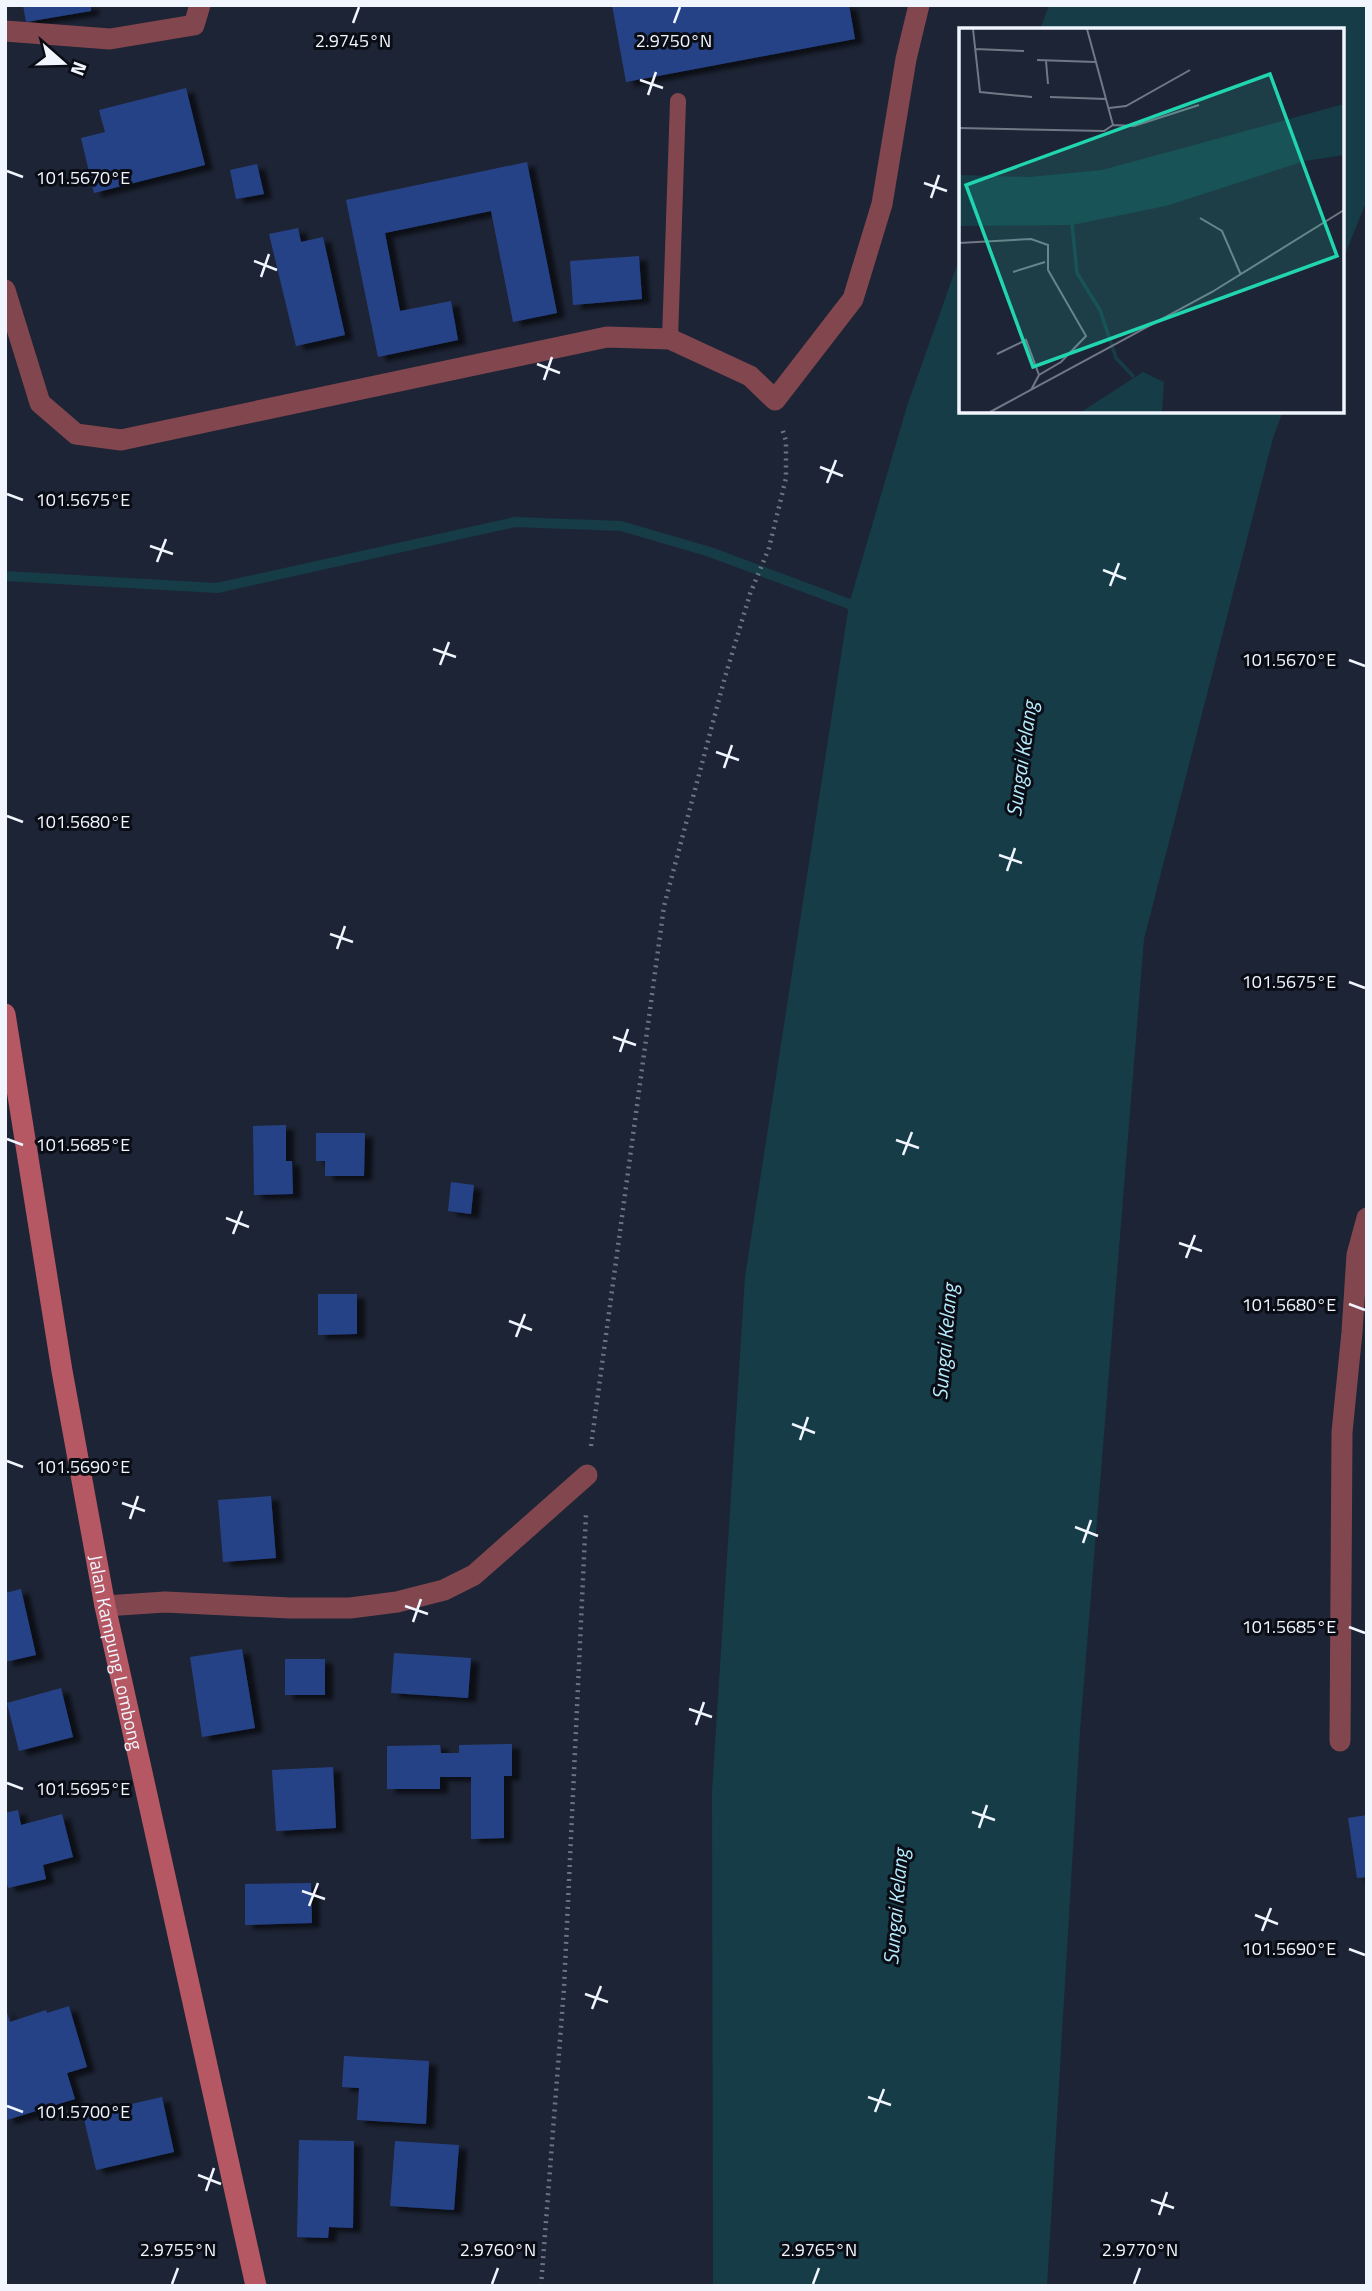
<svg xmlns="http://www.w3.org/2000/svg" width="1372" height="2291" viewBox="0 0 1372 2291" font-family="'Titillium Web',sans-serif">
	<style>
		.water { fill: #163c48 }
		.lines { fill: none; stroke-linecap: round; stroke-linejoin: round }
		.stream { stroke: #163c48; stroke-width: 10 }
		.building { fill: #284286; filter: url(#shadow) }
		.path { stroke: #6d7381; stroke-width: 4.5; stroke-dasharray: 2 5; stroke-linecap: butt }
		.lane { stroke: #82474e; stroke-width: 16 }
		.street { stroke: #82474e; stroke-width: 21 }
		.secondary { stroke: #b55864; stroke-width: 21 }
		.ticks { fill: none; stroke: #f0f5fe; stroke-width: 2.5 }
		.labels { text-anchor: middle; stroke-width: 6; stroke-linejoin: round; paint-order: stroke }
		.street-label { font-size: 19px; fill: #f0f5fe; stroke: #0a0d15 }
		.water-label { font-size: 21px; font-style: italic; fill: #b7ecfe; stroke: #0a0d15 }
		.inset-river { fill: none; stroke: #163c48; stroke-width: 3.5 }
		.inset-road { fill: none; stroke: #717885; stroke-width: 2 }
		.view { fill: #21d5b0; fill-opacity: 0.15; stroke: #21d5b0; stroke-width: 3.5 }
		.inset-edge { fill: none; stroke: #f0f5fe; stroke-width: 3.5 }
		.ticks-label { font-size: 18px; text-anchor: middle; fill: #f0f5fe; stroke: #0a0d15; stroke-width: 6; stroke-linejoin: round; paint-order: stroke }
	</style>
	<defs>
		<filter id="shadow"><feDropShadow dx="8" dy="4.5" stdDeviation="2" flood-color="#0009"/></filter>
	</defs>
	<rect width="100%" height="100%" fill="#1d2435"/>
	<path class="water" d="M 1049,5 L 1367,5 L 1367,200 L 1342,262 L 1342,30 L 1040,30 Z
		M 961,254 L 961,411 L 1283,411 L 1273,438 L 1144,939 L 1080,1731 L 1047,2286 L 713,2286 L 712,1791 L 745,1277 L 849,604 L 907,406 Z"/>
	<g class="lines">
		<path class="stream" d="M 5,576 L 217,588 L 515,522 L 621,526 L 710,552 L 860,608"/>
	</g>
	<path class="building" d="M 23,5 L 91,5 L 91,11 L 26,22 Z
		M 612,5 L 849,5 L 855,39 L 626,82 Z
		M 186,88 L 205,165 L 94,193 L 81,138 L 105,132 L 99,110 Z
		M 527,162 L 557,313 L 513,322 L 491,211 L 385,233 L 400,311 L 451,301 L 458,340 L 378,357 L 346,200 Z
		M 257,164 L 264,194 L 236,199 L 230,170 Z
		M 298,228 L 301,242 L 323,237 L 345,335 L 296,346 L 269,234 Z
		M 639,256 L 642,299 L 573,305 L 570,261 Z
		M 286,1125 L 286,1161 L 292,1161 L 293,1194 L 254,1195 L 253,1126 Z
		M 316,1133 L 365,1133 L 364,1176 L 325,1176 L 325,1161 L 316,1161 Z
		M 451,1182 L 474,1185 L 471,1214 L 448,1211 Z
		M 318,1294 L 357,1294 L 357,1334 L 318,1335 Z
		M 271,1496 L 276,1558 L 223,1562 L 218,1500 Z
		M 21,1589 L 36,1655 L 5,1662 L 5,1593 Z
		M 242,1649 L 255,1728 L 202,1737 L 190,1657 Z
		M 394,1653 L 471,1658 L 468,1698 L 391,1693 Z
		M 285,1659 L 325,1659 L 325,1695 L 285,1695 Z
		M 61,1688 L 73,1737 L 19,1751 L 7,1703 Z
		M 512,1744 L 512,1776 L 504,1776 L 504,1838 L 471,1839 L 471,1777 L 440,1777 L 440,1789 L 387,1789 L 387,1746 L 440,1745 L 441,1753 L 459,1753 L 459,1745 Z
		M 333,1767 L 336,1828 L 276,1831 L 272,1770 Z
		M 18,1810 L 21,1825 L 62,1814 L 73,1857 L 43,1865 L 46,1879 L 8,1888 L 5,1877 L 5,1813 Z
		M 1367,1815 L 1367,1877 L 1357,1878 L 1348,1818 Z
		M 311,1883 L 312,1923 L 245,1925 L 245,1884 Z
		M 69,2006 L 87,2067 L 67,2073 L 75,2099 L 7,2120 L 5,2114 L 5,2007 L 10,2022 L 46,2010 L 47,2013 Z
		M 344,2056 L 429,2061 L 426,2124 L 357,2120 L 359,2088 L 342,2087 Z
		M 162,2097 L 174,2152 L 96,2170 L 83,2115 Z
		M 299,2140 L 354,2141 L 353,2228 L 329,2227 L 328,2238 L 297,2237 Z
		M 395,2141 L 459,2145 L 454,2210 L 390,2206 Z"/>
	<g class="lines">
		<path class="path" d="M 591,1446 L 664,906 L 725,677 L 750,594 L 769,548 L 786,478 L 786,441 L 782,428
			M 541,2286 L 564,1988 L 586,1514"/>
		<path class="lane" d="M 670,339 L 678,101"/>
		<path class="street" d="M 5,31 L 110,39 L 194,25 L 200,5
			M 5,290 L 40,403 L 76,434 L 121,440 L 607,337 L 670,339 L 750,376 L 775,400 L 853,299 L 882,204 L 906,59 L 919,5
			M 105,1606 L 165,1602 L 290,1608 L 350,1608 L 397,1602 L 444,1590 L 474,1575 L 587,1475
			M 1340,1741 L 1342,1432 L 1352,1332 L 1357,1255 L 1367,1218"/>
		<path class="secondary" id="s1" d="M 5,1014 L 62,1371 L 105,1606 L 256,2286"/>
	</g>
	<path class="ticks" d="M 353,23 L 359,7M 674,23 L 680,7M 640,80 L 663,88M 648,95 L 656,72M 7,171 L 23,177M 924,183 L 947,191M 931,198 L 939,175M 254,261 L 277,270M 261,277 L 269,254M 537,364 L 560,373M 544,380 L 552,357M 820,467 L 843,476M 827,483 L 836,460M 7,494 L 23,500M 150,546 L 173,554M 157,562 L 166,539M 1103,570 L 1126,579M 1110,586 L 1119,563M 433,649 L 456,657M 1349,660 L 1365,666M 440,665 L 449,642M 716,752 L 739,760M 724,768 L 732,745M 7,816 L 23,822M 999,855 L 1022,863M 1007,871 L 1015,848M 330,934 L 353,942M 337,949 L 345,926M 1349,982 L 1365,988M 613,1037 L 636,1045M 620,1052 L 628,1029M 7,1139 L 23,1145M 896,1140 L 919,1148M 903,1155 L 912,1132M 226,1218 L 249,1227M 233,1234 L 242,1211M 1179,1243 L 1202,1251M 1186,1258 L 1195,1235M 1349,1304 L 1365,1310M 509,1321 L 532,1330M 516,1337 L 525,1314M 792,1424 L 815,1433M 800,1440 L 808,1417M 7,1461 L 23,1467M 122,1503 L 145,1511M 130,1519 L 138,1496M 1075,1527 L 1098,1536M 1083,1543 L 1091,1520M 405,1606 L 428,1614M 413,1622 L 421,1599M 1349,1627 L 1365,1633M 689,1709 L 712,1717M 696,1725 L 704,1702M 7,1783 L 23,1789M 972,1812 L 995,1820M 979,1828 L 987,1805M 302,1891 L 325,1899M 309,1906 L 318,1883M 1255,1915 L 1278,1924M 1262,1931 L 1271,1908M 1349,1949 L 1365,1955M 585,1994 L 608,2002M 592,2009 L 601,1986M 868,2097 L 891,2105M 7,2106 L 23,2112M 875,2112 L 884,2089M 198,2175 L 221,2184M 206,2191 L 214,2168M 1151,2200 L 1174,2208M 1159,2215 L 1167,2192M 172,2284 L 178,2268M 492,2284 L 498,2268M 813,2284 L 819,2268M 1134,2284 L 1140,2268"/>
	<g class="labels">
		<g class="street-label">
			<text dy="7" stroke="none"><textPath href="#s1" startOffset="648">Jalan Kampung Lombong</textPath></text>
		</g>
		<g class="water-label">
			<text transform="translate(1022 759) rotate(-82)" y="7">Sungai Kelang</text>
			<text transform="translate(945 1342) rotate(-85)" y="7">Sungai Kelang</text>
			<text transform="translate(896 1907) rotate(-85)" y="7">Sungai Kelang</text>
		</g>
	</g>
	<g transform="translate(959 28)">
		<rect width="385" height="385" fill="#1d2435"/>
		<path d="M 385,76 L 385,127 L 346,133 L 207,178 L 113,197 L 0,198 L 0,147 L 70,149 L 143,142 ZM 184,344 L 205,354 L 203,384 L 122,384 Z" fill="#163c48"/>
		<path class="inset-river" d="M 113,196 L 118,245 L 141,282 L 157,330 L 175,349"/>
		<path class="inset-road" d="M 14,1 L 21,64 L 73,69M 128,1 L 154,97M 16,21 L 65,23M 78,32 L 136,34M 87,33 L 89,56M 91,69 L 147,71M 150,80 L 167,78 L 231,42M 154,97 L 175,98 L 240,77M 0,100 L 145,103 L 154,97M 241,190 L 263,203 L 282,247M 0,215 L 72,211 L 89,217 L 89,242 L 127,308 L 102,334 L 80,347 L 72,362M 54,244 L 86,234M 38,326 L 67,312 L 80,347M 31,384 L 253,264 L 385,182"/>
		<path class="view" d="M 311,46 L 378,228 L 74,339 L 7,157 Z"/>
		<rect width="385" height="385" class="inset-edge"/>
	</g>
	<g class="ticks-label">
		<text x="353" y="47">2.9745°N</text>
		<text x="674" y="47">2.9750°N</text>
		<text x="83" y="184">101.5670°E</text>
		<text x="83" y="506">101.5675°E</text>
		<text x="1289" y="666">101.5670°E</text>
		<text x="83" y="828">101.5680°E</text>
		<text x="1289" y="988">101.5675°E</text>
		<text x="83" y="1151">101.5685°E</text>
		<text x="1289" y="1311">101.5680°E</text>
		<text x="83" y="1473">101.5690°E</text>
		<text x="1289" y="1633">101.5685°E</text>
		<text x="83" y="1795">101.5695°E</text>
		<text x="1289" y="1955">101.5690°E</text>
		<text x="83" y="2118">101.5700°E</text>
		<text x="178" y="2256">2.9755°N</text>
		<text x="498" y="2256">2.9760°N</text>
		<text x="819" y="2256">2.9765°N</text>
		<text x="1140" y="2256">2.9770°N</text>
	</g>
	<rect width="1372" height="2291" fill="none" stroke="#f0f5fe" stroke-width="14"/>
	<g transform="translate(63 63) rotate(110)" stroke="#0a0d15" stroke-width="5" paint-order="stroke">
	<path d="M0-5L12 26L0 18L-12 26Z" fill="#f0f5fe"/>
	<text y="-10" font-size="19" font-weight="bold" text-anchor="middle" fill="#f0f5fe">N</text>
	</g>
</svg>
